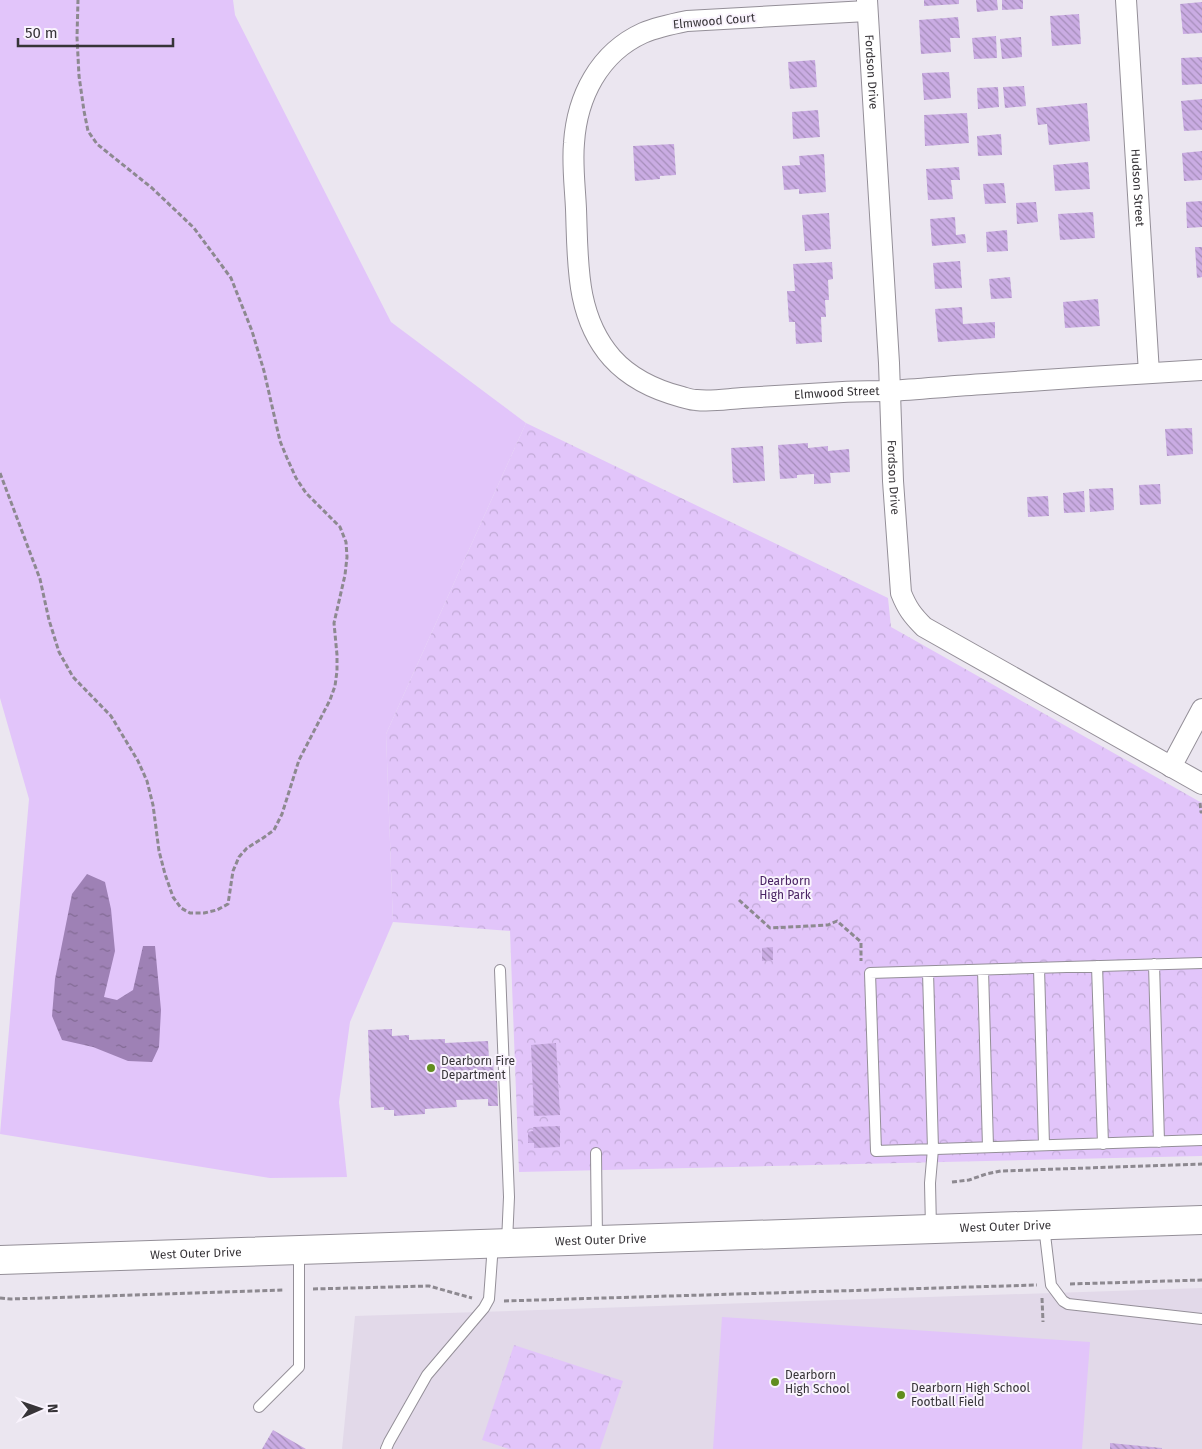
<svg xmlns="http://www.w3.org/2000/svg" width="1202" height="1449" viewBox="0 0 1202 1449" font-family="'Fira Sans',sans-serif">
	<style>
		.built { fill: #e2d9e9 }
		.green { fill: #e2c5fa }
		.park { fill: url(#park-crowns) }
		.water { fill: url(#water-ripples) }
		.building { fill: url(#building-back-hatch) }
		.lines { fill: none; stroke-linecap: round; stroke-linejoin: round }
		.service-casing { stroke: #948f98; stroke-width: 12 }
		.minor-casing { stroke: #948f98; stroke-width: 22 }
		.secondary-casing { stroke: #948f98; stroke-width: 30 }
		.path { stroke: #8d8990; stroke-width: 3; stroke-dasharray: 5 2.5; stroke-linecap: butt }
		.service { stroke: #fff; stroke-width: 10 }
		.minor { stroke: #fff; stroke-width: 20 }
		.secondary { stroke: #fff; stroke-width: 28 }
		.poi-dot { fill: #618d1f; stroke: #f9f3fd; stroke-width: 2 }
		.labels { text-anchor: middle; stroke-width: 4; stroke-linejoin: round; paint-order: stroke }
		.street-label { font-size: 12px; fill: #373438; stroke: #f9f3fd }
		.park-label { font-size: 12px; fill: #492363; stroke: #f9f3fd }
		.poi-label { font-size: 12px; fill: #373438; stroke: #f9f3fd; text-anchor: start }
	</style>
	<defs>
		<pattern id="park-crowns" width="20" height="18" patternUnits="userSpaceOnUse" patternTransform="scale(1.25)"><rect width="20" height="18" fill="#e2c5fa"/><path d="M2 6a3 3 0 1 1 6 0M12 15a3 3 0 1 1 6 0" fill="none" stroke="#c2aad7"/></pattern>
		<pattern id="water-ripples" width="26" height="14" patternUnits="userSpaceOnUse" patternTransform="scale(1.25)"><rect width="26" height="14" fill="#9e81b5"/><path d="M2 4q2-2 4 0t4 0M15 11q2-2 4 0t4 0" fill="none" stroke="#826a94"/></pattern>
		<pattern id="building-back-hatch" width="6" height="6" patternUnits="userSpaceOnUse" patternTransform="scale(1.25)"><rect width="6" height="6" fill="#caace3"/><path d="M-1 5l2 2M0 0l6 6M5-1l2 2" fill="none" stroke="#a58db9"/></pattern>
	</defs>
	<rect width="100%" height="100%" fill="#ebe6f0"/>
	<path class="built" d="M 1202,1288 L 1202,1449 L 342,1449 L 355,1316 Z"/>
	<path class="green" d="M 0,0 L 233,0 L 235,15 L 391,322 L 526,423 L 386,734 L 393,922 L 350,1022 L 339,1102 L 347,1177 L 270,1178 L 0,1134 L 29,799 L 0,698 Z
		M 722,1317 L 1090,1342 L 1082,1449 L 713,1449 Z"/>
	<path class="park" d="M 526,423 L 888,598 L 891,627 L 1202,803 L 1202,1156 L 519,1172 L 510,931 L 393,922 L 386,734 Z
		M 514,1345 L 623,1381 L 600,1449 L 509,1449 L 482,1440 Z"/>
	<path class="water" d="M 87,874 L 105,882 L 111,909 L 115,951 L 104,997 L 117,1000 L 133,990 L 143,946 L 155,946 L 161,1010 L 159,1047 L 152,1062 L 128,1061 L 93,1047 L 62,1040 L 52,1016 L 55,979 L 72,894 Z"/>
	<path class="building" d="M 924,0 L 959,0 L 959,4 L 924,6 Z
		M 976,0 L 997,0 L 998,10 L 977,12 Z
		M 1002,0 L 1023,0 L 1023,9 L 1002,10 Z
		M 1202,2 L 1202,33 L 1183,34 L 1180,4 Z
		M 1079,14 L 1081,44 L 1052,46 L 1050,16 Z
		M 958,17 L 960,38 L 950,38 L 951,52 L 921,54 L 919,20 Z
		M 996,36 L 997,58 L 974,59 L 972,38 Z
		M 1021,37 L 1022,57 L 1002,59 L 1000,39 Z
		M 1202,57 L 1202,84 L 1182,85 L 1181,58 Z
		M 815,60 L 817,87 L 790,89 L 788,62 Z
		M 949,72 L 951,98 L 924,100 L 922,73 Z
		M 1024,86 L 1026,106 L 1005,108 L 1003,87 Z
		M 998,87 L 999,107 L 978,109 L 977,88 Z
		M 1202,99 L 1202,130 L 1184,131 L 1181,101 Z
		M 1087,103 L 1090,141 L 1049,145 L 1047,124 L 1038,125 L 1036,108 Z
		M 818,110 L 820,137 L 793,139 L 792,112 Z
		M 967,113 L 969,143 L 925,146 L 924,115 Z
		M 1001,134 L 1002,155 L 978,156 L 977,136 Z
		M 674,144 L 676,175 L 660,176 L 660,179 L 635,181 L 633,146 Z
		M 1202,151 L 1202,180 L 1184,181 L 1182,153 Z
		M 824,154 L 826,192 L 799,194 L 799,189 L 784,190 L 782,166 L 800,165 L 799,156 Z
		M 1088,162 L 1090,189 L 1055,191 L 1053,165 Z
		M 959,167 L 960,180 L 951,180 L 953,199 L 928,200 L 926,169 Z
		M 1004,183 L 1006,203 L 985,204 L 983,184 Z
		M 1202,201 L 1202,227 L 1187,228 L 1186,202 Z
		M 1036,202 L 1038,222 L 1017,224 L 1016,203 Z
		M 1093,212 L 1095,238 L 1060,240 L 1058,214 Z
		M 829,213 L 831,249 L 805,251 L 802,215 Z
		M 955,217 L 956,235 L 965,234 L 966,243 L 932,246 L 930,219 Z
		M 1007,230 L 1008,251 L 987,252 L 986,232 Z
		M 1195,247 L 1202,247 L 1202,277 L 1197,278 Z
		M 960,261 L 962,288 L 935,289 L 933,263 Z
		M 832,262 L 833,279 L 828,280 L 829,300 L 825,300 L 826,317 L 821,317 L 822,342 L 796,344 L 795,322 L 789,322 L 787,291 L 795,291 L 793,264 Z
		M 1010,277 L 1012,298 L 991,299 L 989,279 Z
		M 1098,299 L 1100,326 L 1065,328 L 1063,302 Z
		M 962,307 L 963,324 L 995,322 L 995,338 L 938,342 L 935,309 Z
		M 1192,428 L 1193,454 L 1167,456 L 1165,429 Z
		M 808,443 L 808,448 L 828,446 L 828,451 L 849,449 L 850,472 L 830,473 L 831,483 L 814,484 L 814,474 L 797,475 L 797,478 L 780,479 L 778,445 Z
		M 763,446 L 765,481 L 733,483 L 731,448 Z
		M 1160,484 L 1161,504 L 1140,505 L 1139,485 Z
		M 1113,488 L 1114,510 L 1090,512 L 1089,489 Z
		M 1084,491 L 1085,512 L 1064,513 L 1063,493 Z
		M 1048,496 L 1049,516 L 1028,517 L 1027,497 Z
		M 773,947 L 773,960 L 762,961 L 762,948 Z
		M 392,1029 L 392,1036 L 409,1035 L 409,1040 L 445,1039 L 445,1043 L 488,1041 L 489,1059 L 493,1059 L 494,1078 L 497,1078 L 498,1106 L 488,1106 L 488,1099 L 456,1100 L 457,1107 L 425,1109 L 425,1114 L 394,1116 L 394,1110 L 384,1110 L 384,1107 L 371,1108 L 368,1030 Z
		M 556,1043 L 560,1115 L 534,1116 L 531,1045 Z
		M 560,1126 L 560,1147 L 534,1148 L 534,1143 L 528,1143 L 528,1132 L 533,1131 L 533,1127 Z
		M 273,1430 L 306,1449 L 262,1449 Z
		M 1110,1443 L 1162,1448 L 1162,1449 L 1110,1449 Z"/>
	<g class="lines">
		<g class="service-casing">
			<path id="service" d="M 1202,963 L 870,973 L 876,1151 L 1202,1140
				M 1154,964 L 1159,1142
				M 1097,966 L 1103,1144
				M 1039,968 L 1044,1145
				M 500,970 L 509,1197 L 507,1242
				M 983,970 L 988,1147
				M 928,972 L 933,1149 L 930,1183 L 931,1228
				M 596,1153 L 597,1239
				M 1044,1226 L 1051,1285 L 1063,1301 L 1068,1304 L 1202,1319
				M 259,1407 L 299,1367 L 299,1251
				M 386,1449 L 389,1442 L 427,1375 L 484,1308 L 489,1299 L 493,1244"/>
		</g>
		<g class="minor-casing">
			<g id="minor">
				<path id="s1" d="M 867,0 L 889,363 L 893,481 L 901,593 C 907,608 912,615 924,627 L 1202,784"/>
				<path id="s2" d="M 1126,0 L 1149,373"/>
				<path id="s3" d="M 867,11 L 687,21 C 672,24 657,27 643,33 C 599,53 577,97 574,143 C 572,164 575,187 576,209 C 578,261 575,316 612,358 C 630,378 655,390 682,397 C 686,398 691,400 696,400 C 711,402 727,399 742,398 C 776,396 809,394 843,392 C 858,391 873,391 889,391 C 921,389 953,386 985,384 C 1057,379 1130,374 1202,370"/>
				<path d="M 1171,767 L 1202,709"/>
			</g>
		</g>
		<g class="secondary-casing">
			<g id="secondary">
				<path id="s4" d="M 0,1260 L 1202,1220"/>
			</g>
		</g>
		<path class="path" d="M 0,473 L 40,579 L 49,620 L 59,652 L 73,677 L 111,716 L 138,761 L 147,781 L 153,805 L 159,851 L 165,874 L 173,897 L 181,908 L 190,913 L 204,913 L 217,910 L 228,904 L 233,871 L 239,857 L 247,848 L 263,838 L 274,830 L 282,814 L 299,760 L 330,700 L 335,686 L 337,671 L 337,655 L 334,623 L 345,575 L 347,557 L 346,542 L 340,527 L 306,493 L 296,478 L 287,458 L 280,441 L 264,371 L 252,331 L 231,278 L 194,228 L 152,188 L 97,144 L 88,131 L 84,111 L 79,76 L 77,37 L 78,0
			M 1200,803 L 1201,812 L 1202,812
			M 739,900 L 770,928 L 828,925 L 837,921 L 861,942 L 861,961
			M 952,1182 L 969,1180 L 986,1174 L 1001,1171 L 1202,1164
			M 1070,1284 L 1202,1280
			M 313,1289 L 429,1286 L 472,1298
			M 0,1298 L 11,1299 L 284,1290
			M 1042,1298 L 1043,1322
			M 504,1301 L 1037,1285"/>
		<use href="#service" class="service"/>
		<use href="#minor" class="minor"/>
		<use href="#secondary" class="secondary"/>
	</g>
	<g class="poi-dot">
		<circle cx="431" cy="1068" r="5"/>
		<circle cx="775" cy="1382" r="5"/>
		<circle cx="901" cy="1395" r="5"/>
	</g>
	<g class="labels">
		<g class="street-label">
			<text transform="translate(714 21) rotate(-5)" y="4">Elmwood Court</text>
			<text dy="4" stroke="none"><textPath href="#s1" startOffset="72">Fordson Drive</textPath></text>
			<text dy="4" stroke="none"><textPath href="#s2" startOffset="188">Hudson Street</textPath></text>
			<text dy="4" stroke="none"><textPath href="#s3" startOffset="822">Elmwood Street</textPath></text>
			<text dy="4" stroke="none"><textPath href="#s1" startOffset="478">Fordson Drive</textPath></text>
			<text dy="4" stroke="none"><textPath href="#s4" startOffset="1006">West Outer Drive</textPath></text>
			<text dy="4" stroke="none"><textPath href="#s4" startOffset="601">West Outer Drive</textPath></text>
			<text dy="4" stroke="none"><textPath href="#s4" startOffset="196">West Outer Drive</textPath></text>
		</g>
		<g class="park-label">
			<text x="785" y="885">Dearborn<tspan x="785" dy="14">High Park</tspan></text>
		</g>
		<g class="poi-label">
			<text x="441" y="1065">Dearborn Fire<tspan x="441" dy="14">Department</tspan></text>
			<text x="785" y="1379">Dearborn<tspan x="785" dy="14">High School</tspan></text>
			<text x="911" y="1392">Dearborn High School<tspan x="911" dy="14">Football Field</tspan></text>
		</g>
	</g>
	<g transform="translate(40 1409) rotate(88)" stroke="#f9f3fd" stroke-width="4" paint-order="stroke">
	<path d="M0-4L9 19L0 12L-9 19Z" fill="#373438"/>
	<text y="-8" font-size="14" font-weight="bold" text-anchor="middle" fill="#373438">N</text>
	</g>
	<path d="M18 38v8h155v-8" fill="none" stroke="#373438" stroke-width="2.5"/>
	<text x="25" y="38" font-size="15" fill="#373438" stroke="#f9f3fd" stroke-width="4" paint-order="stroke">50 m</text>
</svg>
